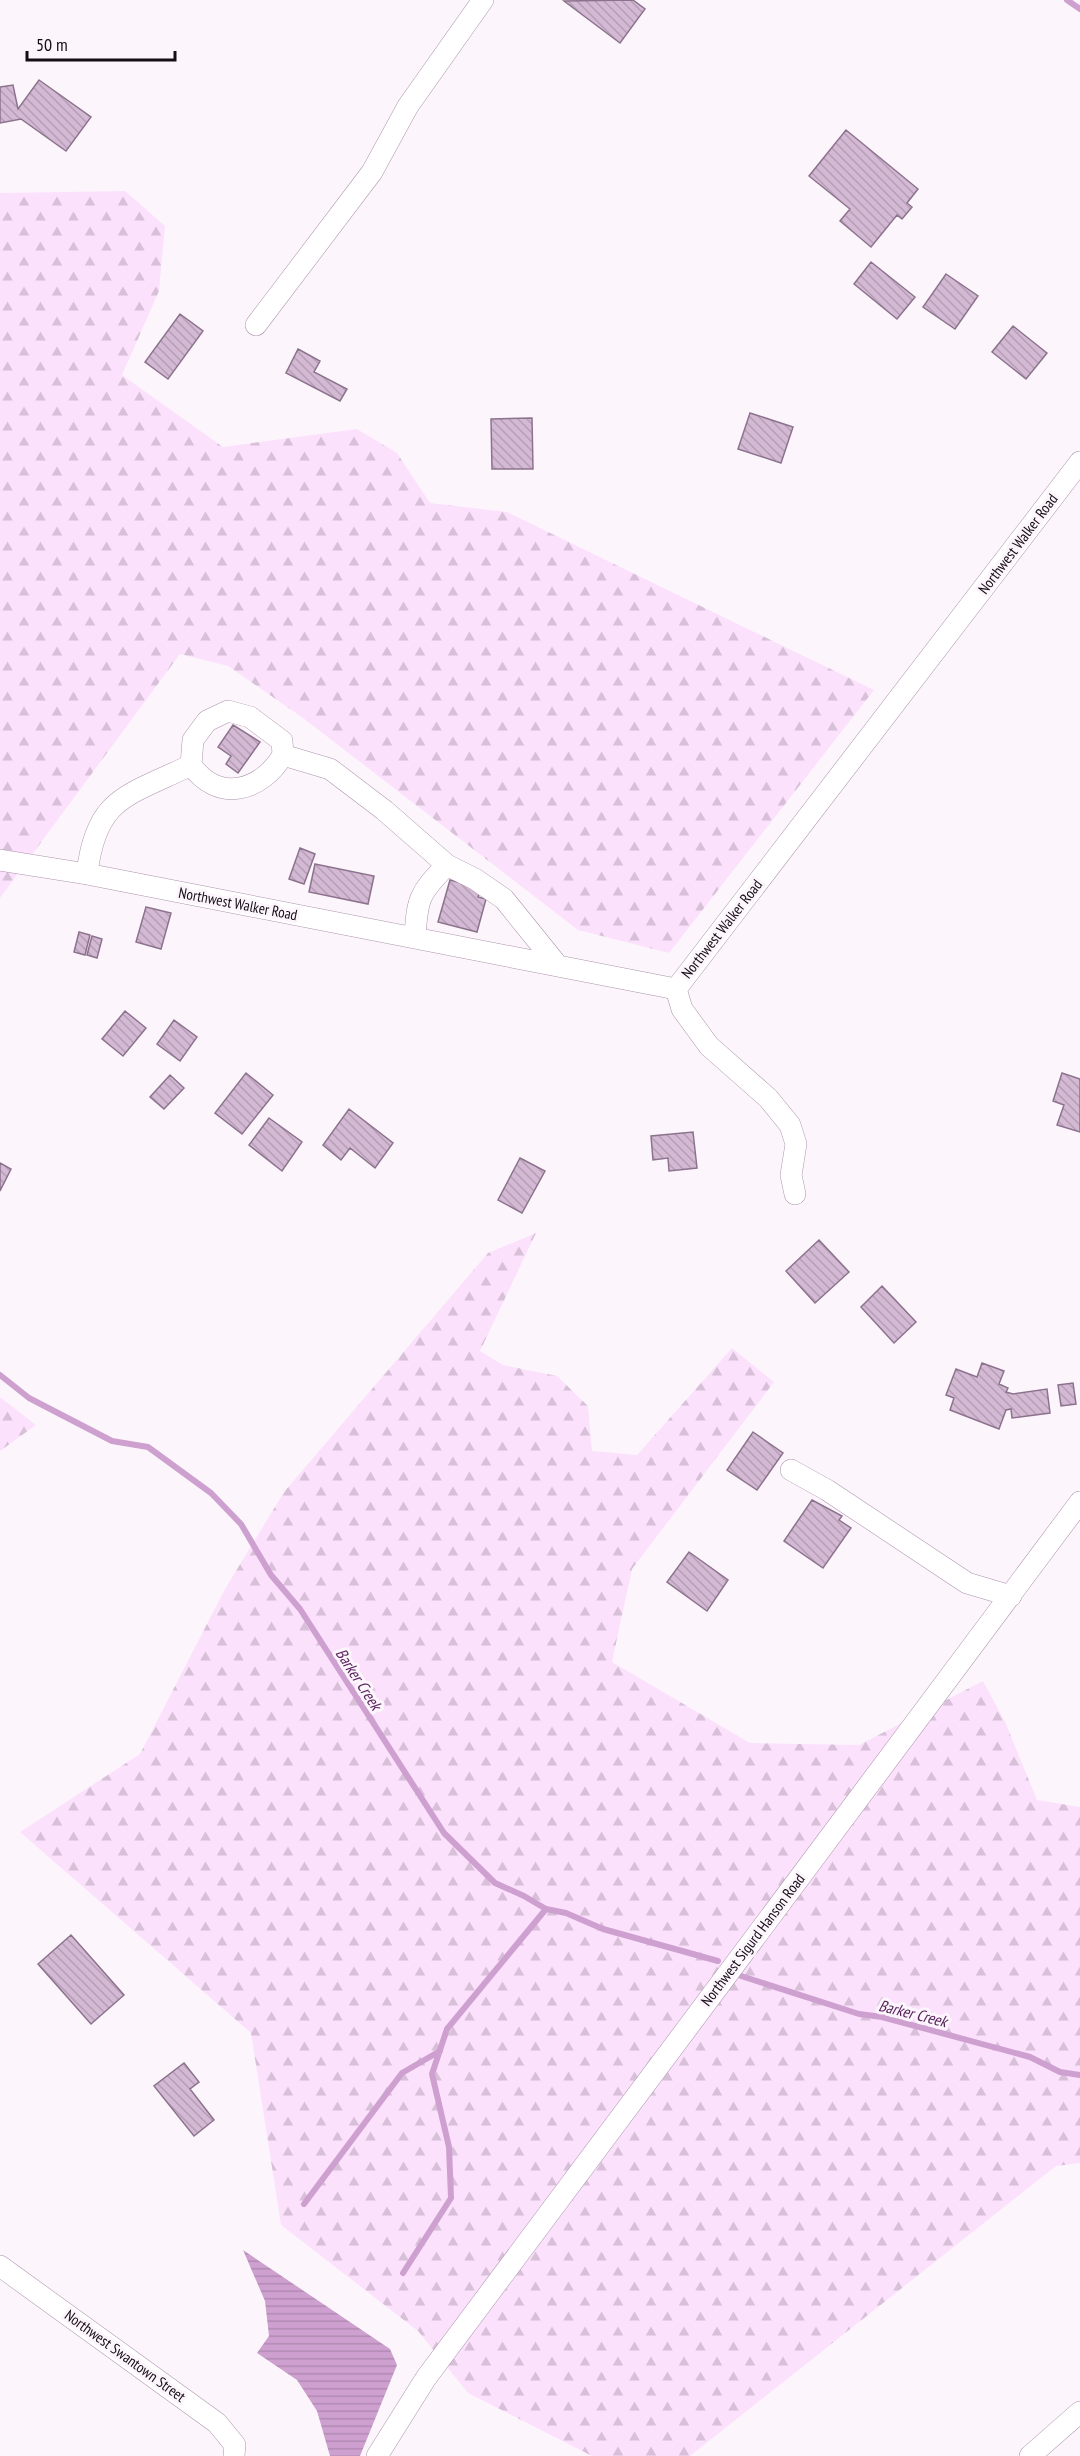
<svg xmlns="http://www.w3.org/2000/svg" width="1080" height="2456" viewBox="0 0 1080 2456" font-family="'PT Sans Narrow',sans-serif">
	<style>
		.forest { fill: url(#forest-firs) }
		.water { fill: url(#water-rules) }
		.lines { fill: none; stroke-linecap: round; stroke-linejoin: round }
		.stream { stroke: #cea0d0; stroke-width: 6 }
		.building { fill: url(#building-back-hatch); stroke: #8c738d; stroke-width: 1.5 }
		.minor-casing { stroke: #ad93ae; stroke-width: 22 }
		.minor { stroke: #fff; stroke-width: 21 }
		.labels { text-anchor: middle; stroke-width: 6; stroke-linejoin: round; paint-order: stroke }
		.street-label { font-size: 15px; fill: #150c15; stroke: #fcf6fc }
		.water-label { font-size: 16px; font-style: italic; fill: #5a235e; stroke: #fcf6fc }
	</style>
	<defs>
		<pattern id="forest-firs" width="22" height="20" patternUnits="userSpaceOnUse" patternTransform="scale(1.5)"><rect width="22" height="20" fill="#fce1fd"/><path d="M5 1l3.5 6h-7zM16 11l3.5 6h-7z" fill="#d7c0d8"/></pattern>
		<pattern id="water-rules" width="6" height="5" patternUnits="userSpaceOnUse" patternTransform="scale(1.5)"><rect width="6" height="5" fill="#cea0d0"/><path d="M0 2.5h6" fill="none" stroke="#b089b2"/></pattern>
		<pattern id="building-back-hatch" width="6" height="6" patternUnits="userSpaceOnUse" patternTransform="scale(1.5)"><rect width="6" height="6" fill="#d4b9d5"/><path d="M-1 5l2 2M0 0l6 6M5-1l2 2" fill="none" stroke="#b59eb6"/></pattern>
	</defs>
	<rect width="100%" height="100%" fill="#fcf6fc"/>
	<path class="forest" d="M 125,191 L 165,226 L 159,291 L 122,375 L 223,447 L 357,429 L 397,453 L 430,503 L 507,512 L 874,690 L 669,953 L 578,930 L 303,718 L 228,666 L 180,654 L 0,898 L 0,193 Z
		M 536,1233 L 480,1351 L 503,1365 L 557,1376 L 588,1406 L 592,1451 L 637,1455 L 732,1348 L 774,1382 L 632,1569 L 612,1662 L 750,1743 L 859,1745 L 983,1681 L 1006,1724 L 1037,1800 L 1080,1807 L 1080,2163 L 1056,2166 L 690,2456 L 592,2456 L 468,2393 L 418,2331 L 281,2225 L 251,2033 L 20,1832 L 140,1754 L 225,1589 L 284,1492 L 488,1253 Z
		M 0,1397 L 36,1425 L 0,1451 Z"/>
	<path class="water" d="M 243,2250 L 390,2349 L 397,2365 L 360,2456 L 330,2456 L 317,2411 L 297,2380 L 257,2353 L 269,2336 L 265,2301 Z"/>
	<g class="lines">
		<path class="stream" d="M 1067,0 L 1080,9
			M 0,1375 L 29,1398 L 112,1441 L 148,1447 L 211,1493 L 241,1524 L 271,1575 L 300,1609 L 444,1833 L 495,1883 L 524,1896 L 546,1909 L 566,1913 L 603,1929 L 718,1961
			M 738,1975 L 859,2014 L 882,2017 L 1030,2057 L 1060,2072 L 1080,2075
			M 304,2204 L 402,2073 L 440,2051
			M 403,2273 L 451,2198 L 449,2147 L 432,2074 L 447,2029 L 546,1909"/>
	</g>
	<path class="building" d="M 633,0 L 645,9 L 620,43 L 564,1 Z
		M 39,80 L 91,117 L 66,151 L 21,119 L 0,123 L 0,87 L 13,85 L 18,109 Z
		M 846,130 L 918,189 L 907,203 L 912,207 L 902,219 L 897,215 L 871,247 L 840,221 L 850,209 L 809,176 Z
		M 871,262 L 915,297 L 897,319 L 854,284 Z
		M 946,274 L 978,296 L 955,329 L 923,307 Z
		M 180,314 L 203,331 L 168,379 L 145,362 Z
		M 1013,326 L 1047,353 L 1026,379 L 992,352 Z
		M 298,349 L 320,361 L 314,372 L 347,389 L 340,401 L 286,373 Z
		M 750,413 L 793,427 L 781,463 L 738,449 Z
		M 532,418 L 533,469 L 492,469 L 491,419 Z
		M 233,725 L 260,742 L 238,773 L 226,764 L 231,756 L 218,747 Z
		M 300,848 L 315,854 L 304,884 L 289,879 Z
		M 315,864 L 374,876 L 368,904 L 309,892 Z
		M 450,880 L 481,888 L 478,897 L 486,899 L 477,932 L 438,922 Z
		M 146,907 L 171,913 L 161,949 L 136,942 Z
		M 79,932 L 90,935 L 85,955 L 74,952 Z
		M 92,936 L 102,939 L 97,958 L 87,955 Z
		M 125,1011 L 146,1028 L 123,1056 L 102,1039 Z
		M 174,1020 L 197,1037 L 180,1061 L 157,1044 Z
		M 246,1073 L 273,1095 L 242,1134 L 215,1113 Z
		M 1062,1073 L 1080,1079 L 1080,1132 L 1057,1125 L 1064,1105 L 1053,1101 Z
		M 170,1075 L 184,1088 L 164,1109 L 150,1097 Z
		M 349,1109 L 393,1143 L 375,1168 L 350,1148 L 341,1160 L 323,1145 Z
		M 269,1118 L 302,1142 L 282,1171 L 249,1145 Z
		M 693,1132 L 697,1168 L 669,1171 L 668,1158 L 653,1160 L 651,1136 Z
		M 520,1158 L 545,1171 L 522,1213 L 498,1200 Z
		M 0,1163 L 11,1169 L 0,1191 Z
		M 819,1240 L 849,1272 L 815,1303 L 786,1271 Z
		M 882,1286 L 916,1322 L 894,1343 L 861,1307 Z
		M 982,1363 L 1004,1371 L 999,1384 L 1008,1388 L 1006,1392 L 1013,1394 L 1047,1389 L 1050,1413 L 1012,1418 L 1011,1409 L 1006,1410 L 999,1429 L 950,1410 L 954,1398 L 946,1395 L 956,1369 L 977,1377 Z
		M 1073,1383 L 1076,1404 L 1061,1406 L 1058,1385 Z
		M 753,1432 L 783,1453 L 757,1490 L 727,1470 Z
		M 812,1500 L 842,1516 L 839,1520 L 851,1528 L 823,1568 L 784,1541 Z
		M 689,1552 L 728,1580 L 707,1611 L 667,1582 Z
		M 71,1935 L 124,1995 L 91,2024 L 38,1964 Z
		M 184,2063 L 199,2082 L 190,2089 L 214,2120 L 194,2136 L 154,2086 Z"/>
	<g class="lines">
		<g class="minor-casing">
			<path id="minor" d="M 256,325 L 372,172 L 408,106 L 483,0
				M 191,765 C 218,803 261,792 283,755
				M 0,860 L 87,874 L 676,989 L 1080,462
				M 87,874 C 96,796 128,796 191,765 L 193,740 L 207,721 L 228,711 L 250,717 L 282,741 L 283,755 L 330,769 L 384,810 L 447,865 L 475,879 L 504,899 L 558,966
				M 415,938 C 417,899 419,893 447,865
				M 676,989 L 682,1009 L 709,1046 L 768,1098 L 790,1125 L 796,1144 L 791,1175 L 795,1194
				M 791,1470 L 827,1490 L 967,1583 L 1011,1596
				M 0,2266 L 217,2423 L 235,2445 L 234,2456
				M 377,2456 L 426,2378 L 1080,1502
				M 1030,2456 L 1080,2412"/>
		</g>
		<use href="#minor" class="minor"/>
	</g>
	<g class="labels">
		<g class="street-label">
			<text transform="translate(1018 544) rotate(-53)" y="5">Northwest Walker Road</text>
			<text transform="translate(238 904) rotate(11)" y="5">Northwest Walker Road</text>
			<text transform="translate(722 929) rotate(-52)" y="5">Northwest Walker Road</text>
			<text transform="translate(753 1940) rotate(-53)" y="5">Northwest Sigurd Hanson Road</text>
			<text transform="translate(125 2356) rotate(36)" y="5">Northwest Swantown Street</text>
		</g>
		<g class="water-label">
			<text transform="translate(359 1679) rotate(57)" y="6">Barker Creek</text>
			<text transform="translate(913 2013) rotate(14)" y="6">Barker Creek</text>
		</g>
	</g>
	<path d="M27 51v9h148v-9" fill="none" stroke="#150c15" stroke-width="3"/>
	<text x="36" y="51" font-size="18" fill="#150c15" stroke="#fcf6fc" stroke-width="4.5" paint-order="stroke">50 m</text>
</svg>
